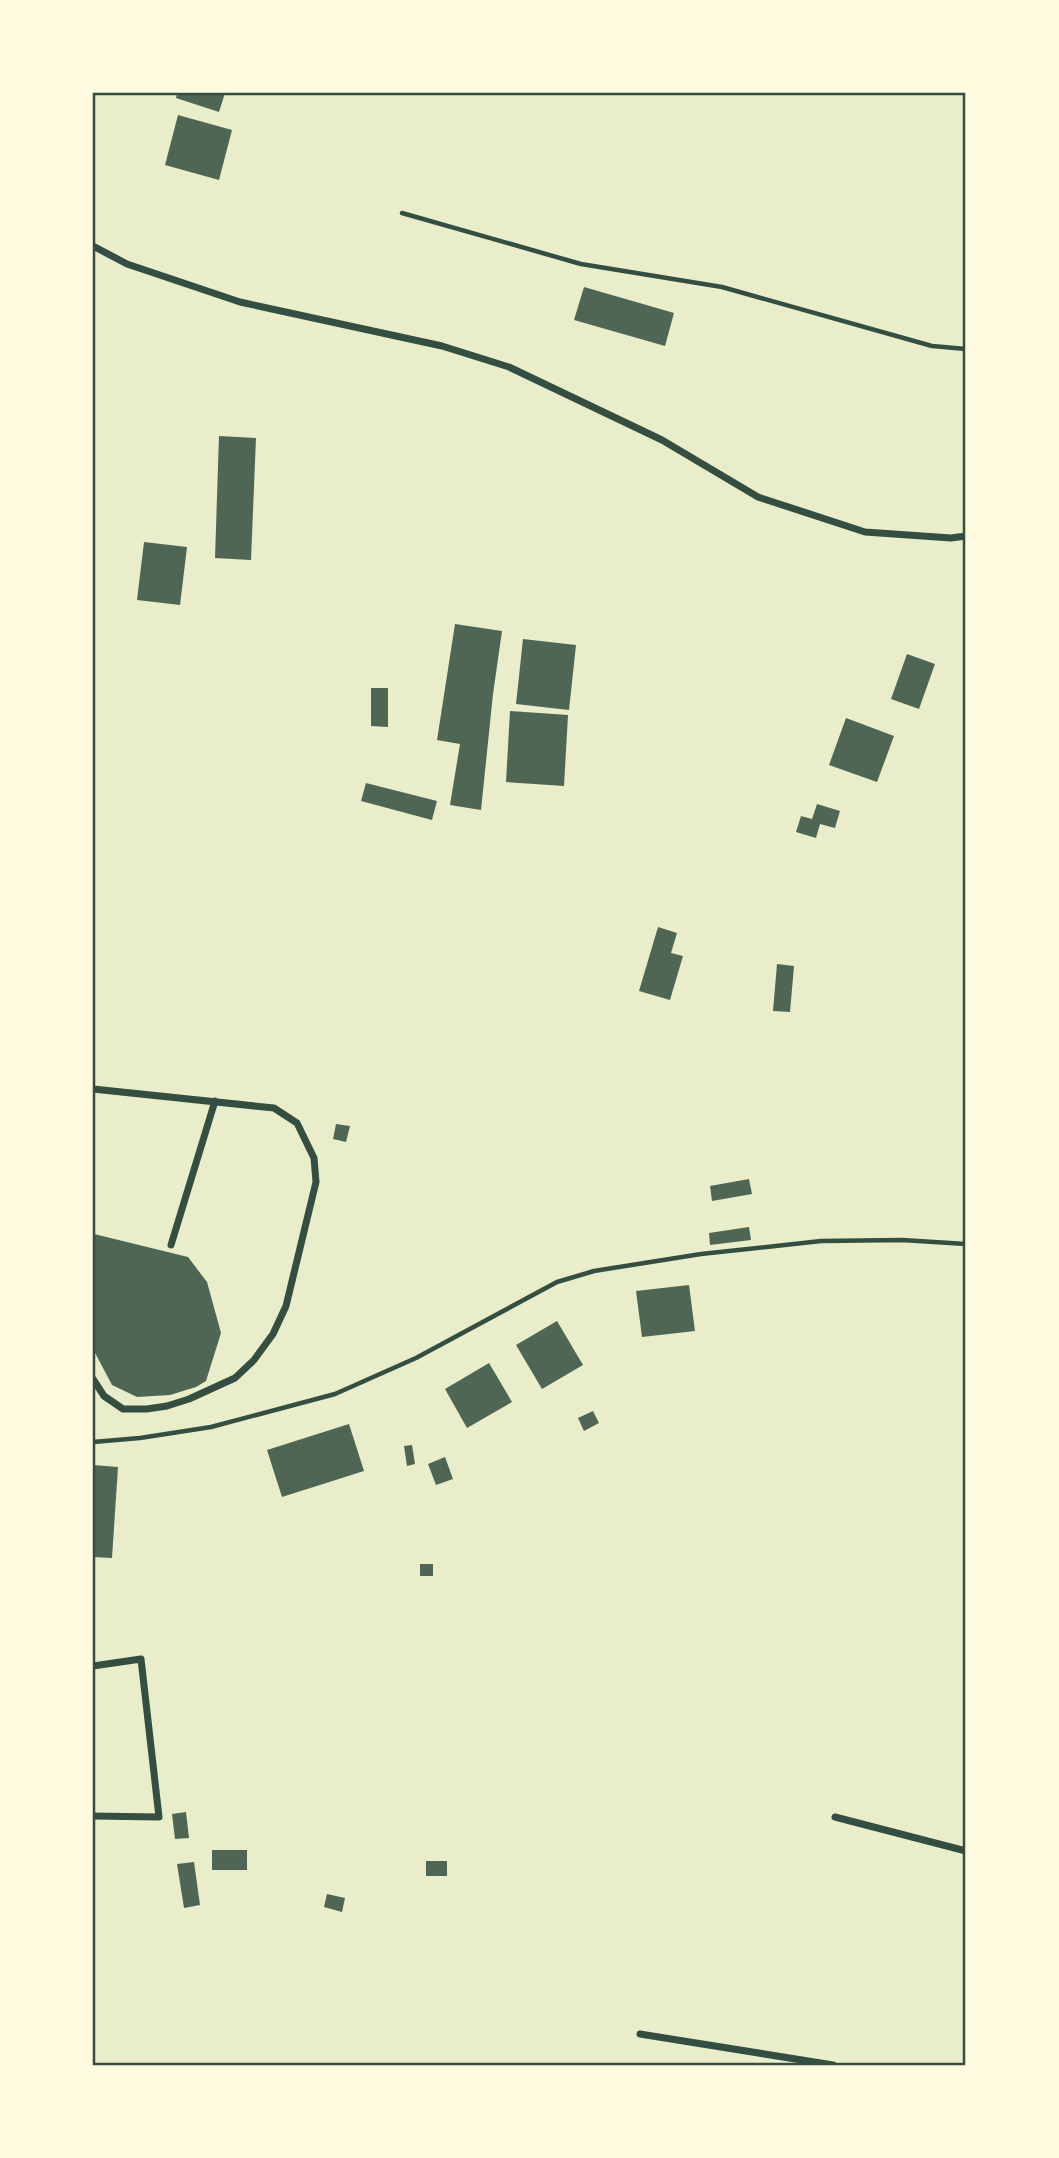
<svg xmlns="http://www.w3.org/2000/svg" width="1059" height="2158" viewBox="0 0 1059 2158" font-family="Literata,serif">
	<style>
		.building { fill: #4f6655 }
		.lines { fill: none; stroke-linecap: round; stroke-linejoin: round }
		.service { stroke: #344e41; stroke-width: 4.5 }
		.minor { stroke: #344e41; stroke-width: 7 }
		.neatline { fill: none; stroke: #344e41; stroke-width: 2.5 }
	</style>
	<rect width="100%" height="100%" fill="#e9edc9"/>
	<path class="building" d="M 177,93 L 225,93 L 219,112 L 176,98 Z
		M 178,115 L 232,130 L 219,180 L 165,165 Z
		M 584,287 L 674,313 L 665,346 L 574,320 Z
		M 219,436 L 256,438 L 251,560 L 215,558 Z
		M 144,542 L 187,547 L 180,605 L 137,600 Z
		M 455,624 L 502,631 L 493,694 L 481,810 L 450,805 L 460,744 L 437,740 Z
		M 523,639 L 576,645 L 569,710 L 516,704 Z
		M 907,654 L 935,664 L 919,709 L 891,699 Z
		M 371,688 L 388,688 L 388,727 L 371,726 Z
		M 510,711 L 568,715 L 564,786 L 506,782 Z
		M 846,718 L 894,736 L 877,782 L 829,765 Z
		M 366,783 L 437,801 L 432,820 L 361,801 Z
		M 817,804 L 840,811 L 835,828 L 820,824 L 816,838 L 796,832 L 801,816 L 812,819 Z
		M 658,927 L 677,933 L 671,953 L 683,956 L 670,1000 L 639,991 Z
		M 777,964 L 794,966 L 790,1012 L 773,1011 Z
		M 336,1124 L 350,1126 L 346,1142 L 333,1139 Z
		M 749,1179 L 752,1194 L 712,1201 L 710,1186 Z
		M 749,1227 L 751,1240 L 710,1245 L 709,1233 Z
		M 94,1234 L 188,1257 L 207,1282 L 221,1333 L 206,1381 L 196,1387 L 170,1395 L 137,1397 L 112,1385 L 93,1349 Z
		M 689,1285 L 695,1331 L 642,1337 L 636,1291 Z
		M 557,1321 L 583,1365 L 542,1389 L 516,1345 Z
		M 489,1363 L 512,1402 L 467,1428 L 445,1389 Z
		M 593,1411 L 599,1423 L 584,1431 L 578,1418 Z
		M 349,1424 L 364,1471 L 282,1497 L 267,1450 Z
		M 412,1445 L 415,1464 L 407,1466 L 404,1446 Z
		M 445,1457 L 453,1479 L 436,1485 L 428,1464 Z
		M 93,1465 L 118,1467 L 112,1558 L 93,1557 Z
		M 420,1564 L 433,1564 L 433,1576 L 420,1576 Z
		M 186,1812 L 189,1838 L 175,1839 L 172,1814 Z
		M 212,1850 L 247,1850 L 247,1870 L 212,1870 Z
		M 426,1861 L 447,1861 L 447,1876 L 426,1876 Z
		M 194,1862 L 200,1905 L 184,1908 L 177,1864 Z
		M 327,1894 L 345,1898 L 342,1912 L 324,1907 Z"/>
	<g class="lines">
		<path class="service" d="M 402,213 L 581,264 L 722,287 L 932,346 L 966,349
			M 93,1442 L 140,1438 L 211,1427 L 335,1394 L 416,1358 L 557,1282 L 594,1271 L 701,1254 L 821,1241 L 902,1240 L 966,1244"/>
		<path class="minor" d="M 93,246 L 127,264 L 240,302 L 442,346 L 509,367 L 662,440 L 758,497 L 865,532 L 951,538 L 966,536
			M 93,1089 L 274,1108 L 297,1123 L 314,1158 L 316,1182 L 286,1306 L 273,1334 L 254,1360 L 235,1378 L 189,1399 L 167,1406 L 147,1409 L 123,1409 L 104,1396 L 93,1379
			M 171,1245 L 215,1101
			M 93,1666 L 141,1659 L 159,1817 L 93,1816
			M 835,1817 L 966,1851
			M 640,2034 L 833,2065"/>
	</g>
	<rect width="1059" height="2158" fill="none" stroke="#fefae0" stroke-width="189"/>
	<rect x="94" y="94" width="870" height="1970" class="neatline"/>
</svg>
